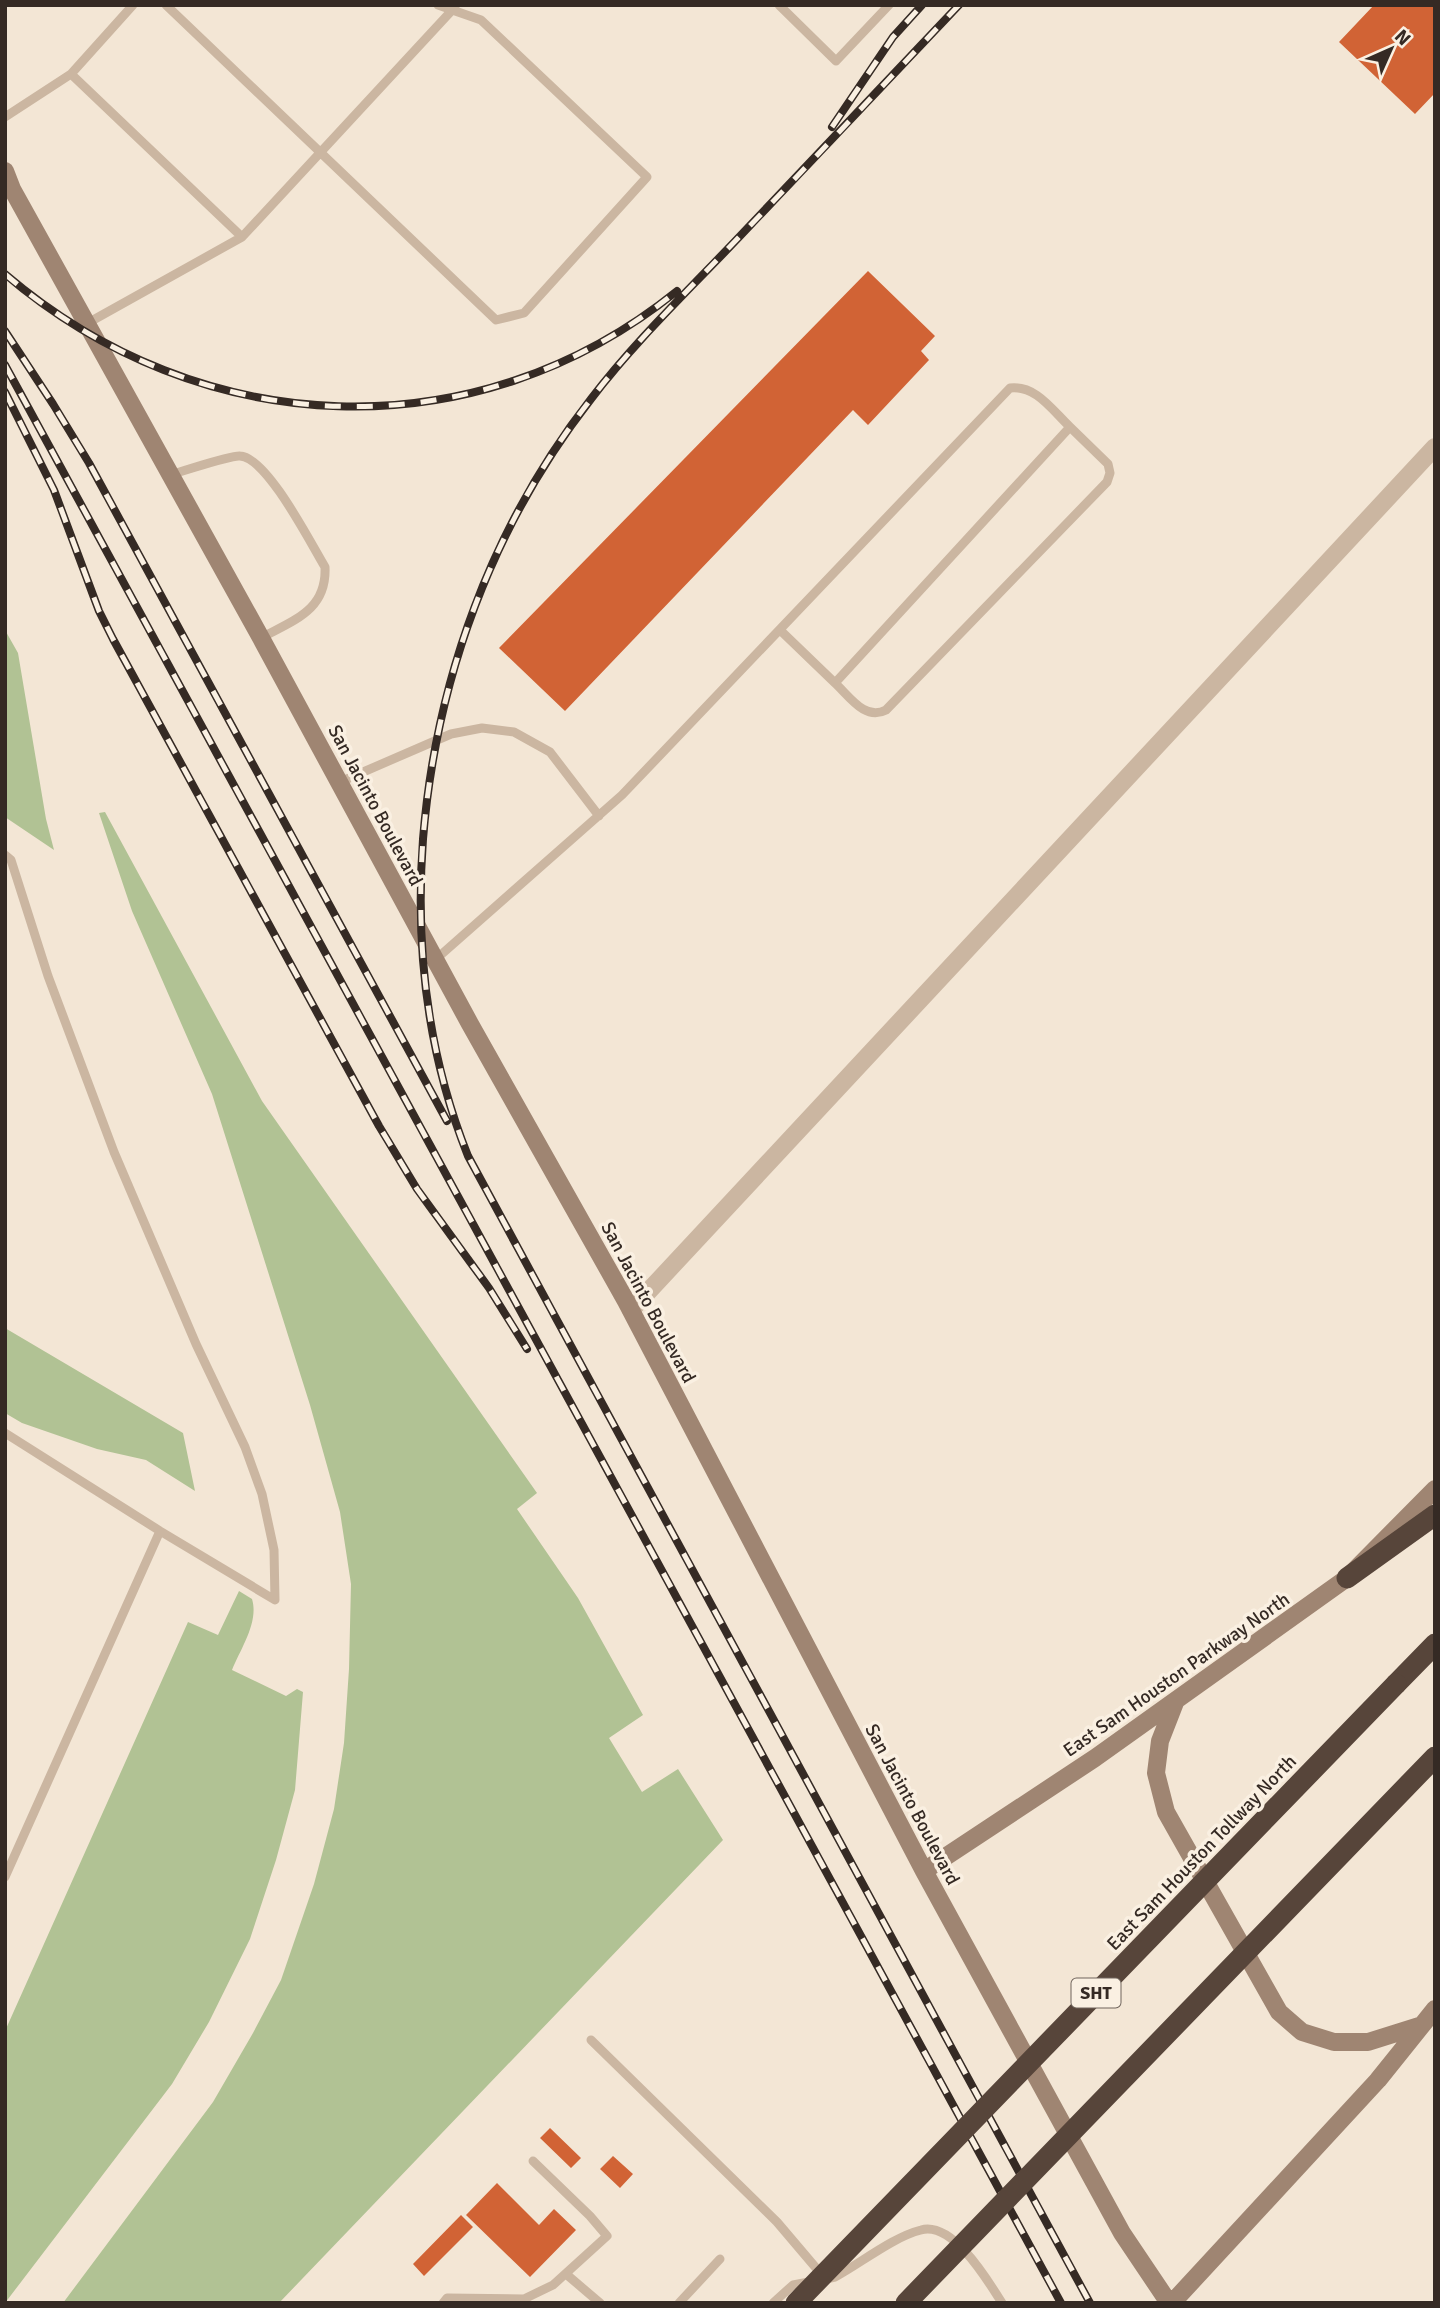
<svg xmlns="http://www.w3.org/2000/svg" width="1440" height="2308" viewBox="0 0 1440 2308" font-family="Signika,sans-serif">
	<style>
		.green { fill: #b1c294 }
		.building { fill: #d16335 }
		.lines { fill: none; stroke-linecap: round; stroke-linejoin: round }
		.service { stroke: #cbb6a1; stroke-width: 9 }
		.minor { stroke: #cbb6a1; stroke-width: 18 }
		.secondary { stroke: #9f8572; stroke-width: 18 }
		.motorway { stroke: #57453a; stroke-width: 21 }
		.rail-casing { stroke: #352a24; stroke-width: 8 }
		.rail { stroke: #faf0e2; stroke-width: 5; stroke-dasharray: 16; stroke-linecap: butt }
		.motorway-bridge { stroke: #57453a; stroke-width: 21 }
		.labels { text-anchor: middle; stroke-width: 7; stroke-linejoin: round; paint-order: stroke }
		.shield { fill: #faf0e2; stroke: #70655d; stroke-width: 2 }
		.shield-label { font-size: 18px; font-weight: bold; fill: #352a24 }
		.street-label { font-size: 19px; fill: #352a24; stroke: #faf0e2 }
	</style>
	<rect width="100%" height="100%" fill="#f3e6d5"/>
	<path class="green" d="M 5,630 L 18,653 L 46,819 L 54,850 L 5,817 Z
		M 105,812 L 262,1101 L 537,1493 L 517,1509 L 578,1598 L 643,1715 L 609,1738 L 642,1792 L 678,1769 L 723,1840 L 279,2303 L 63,2303 L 213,2102 L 253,2033 L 281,1980 L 314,1884 L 334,1809 L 344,1743 L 349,1669 L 351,1584 L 340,1512 L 310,1405 L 212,1094 L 132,911 L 99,813 Z
		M 5,1328 L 183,1433 L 195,1491 L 146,1460 L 97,1449 L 22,1423 L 5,1413 Z
		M 239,1591 L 252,1599 C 259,1622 241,1648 232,1670 L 286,1696 L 297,1689 L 303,1692 L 295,1790 L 276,1860 L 250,1939 L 209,2022 L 172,2084 L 5,2303 L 5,2031 L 188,1622 L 218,1635 Z"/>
	<path class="building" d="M 1374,5 L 1435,5 L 1435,93 L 1415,114 L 1339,42 Z
		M 868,271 L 935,336 L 921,351 L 929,360 L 868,425 L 853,410 L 565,711 L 499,648 Z
		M 550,2128 L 581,2158 L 571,2168 L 540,2138 Z
		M 613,2156 L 633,2174 L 620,2188 L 600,2169 Z
		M 497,2183 L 539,2225 L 554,2209 L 576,2230 L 530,2277 L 466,2215 Z
		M 461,2215 L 473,2227 L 424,2276 L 413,2264 Z"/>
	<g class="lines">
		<path class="service" d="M 166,5 L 496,320 L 524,313 L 647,177 L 481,20 L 438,5
			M 779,5 L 836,61 L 889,5
			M 71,74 L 242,237
			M 5,117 L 71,74 L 133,5
			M 86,324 L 242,237 L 455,7
			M 172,474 C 185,471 230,455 240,456 C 267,457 311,544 325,567 C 327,610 294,620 261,638
			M 835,683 C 850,697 865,721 886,710 L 1107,482 L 1110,473 L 1108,464 L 1070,427
			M 340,782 L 451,734 L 482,728 L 514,732 L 550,752 L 599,816
			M 5,855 L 11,860 L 48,976 L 114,1152 L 196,1344 L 245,1447 L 262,1494 L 274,1550 L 275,1600 L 160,1531 L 5,1433
			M 435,960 L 622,795 L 1010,388 C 1036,385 1052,410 1070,427 L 835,683 L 780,630
			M 5,1877 L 160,1531
			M 591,2040 L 777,2222 L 822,2275
			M 566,2274 L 600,2303
			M 826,2279 L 835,2277 C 861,2263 893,2237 921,2230 C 953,2221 988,2281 1002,2303
			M 443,2303 L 447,2298 L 524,2299 L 553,2285 L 607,2236 L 590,2216 L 533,2161
			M 679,2303 L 720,2259
			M 773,2303 L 793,2285 L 809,2282"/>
		<path class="minor" d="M 631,1310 L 1435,447"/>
		<path class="secondary" d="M 5,171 L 12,189 L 261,638 L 470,1024 L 626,1301 L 924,1871 L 1122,2233 L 1169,2303
			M 1176,1700 L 1160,1741 L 1156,1773 L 1166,1812 L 1279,2012 L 1302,2032 L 1334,2042 L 1368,2042 L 1422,2025
			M 924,1871 L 1095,1758 L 1347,1578 L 1435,1489
			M 1172,2303 L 1378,2080 L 1435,2009"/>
		<path class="motorway" d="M 1347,1578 L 1435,1515
			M 1396,1684 L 1435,1644"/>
		<g class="rail-casing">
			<path id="rail" d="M 959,5 C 886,82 814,159 741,235 C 690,289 636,340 591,399 C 492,526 436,679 423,839 C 415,947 428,1056 468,1156 L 1090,2303
				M 832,127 L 893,37 L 922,5
				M 5,274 C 200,441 475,454 677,291
				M 5,331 L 53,404 L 89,463 L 447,1121
				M 5,365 L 1061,2303
				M 5,392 L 54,490 L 99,611 L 113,639 L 379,1126 L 417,1189 L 489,1288 L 527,1349"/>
		</g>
		<use href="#rail" class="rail"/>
		<path class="motorway-bridge" d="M 796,2303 L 1396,1684
			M 906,2303 L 1435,1757"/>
	</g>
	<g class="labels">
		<rect class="shield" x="1071.5" y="1978.5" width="49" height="29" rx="5"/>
		<g class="shield-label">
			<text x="1096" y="1999">SHT</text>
		</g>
		<g class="street-label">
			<text transform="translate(376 805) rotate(62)" y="7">San Jacinto Boulevard</text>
			<text transform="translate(649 1302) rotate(62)" y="7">San Jacinto Boulevard</text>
			<text transform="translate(1176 1674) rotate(-35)" y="7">East Sam Houston Parkway North</text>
			<text transform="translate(913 1804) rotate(62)" y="7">San Jacinto Boulevard</text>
			<text transform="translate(1201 1852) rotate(-46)" y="7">East Sam Houston Tollway North</text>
		</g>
	</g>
	<rect width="1440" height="2308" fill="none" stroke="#352a24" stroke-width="14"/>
	<g transform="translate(1391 49) rotate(45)" stroke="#faf0e2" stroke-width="5" paint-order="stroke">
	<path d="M0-5L12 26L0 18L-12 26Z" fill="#352a24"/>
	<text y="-10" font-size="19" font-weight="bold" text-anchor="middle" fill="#352a24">N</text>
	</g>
</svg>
